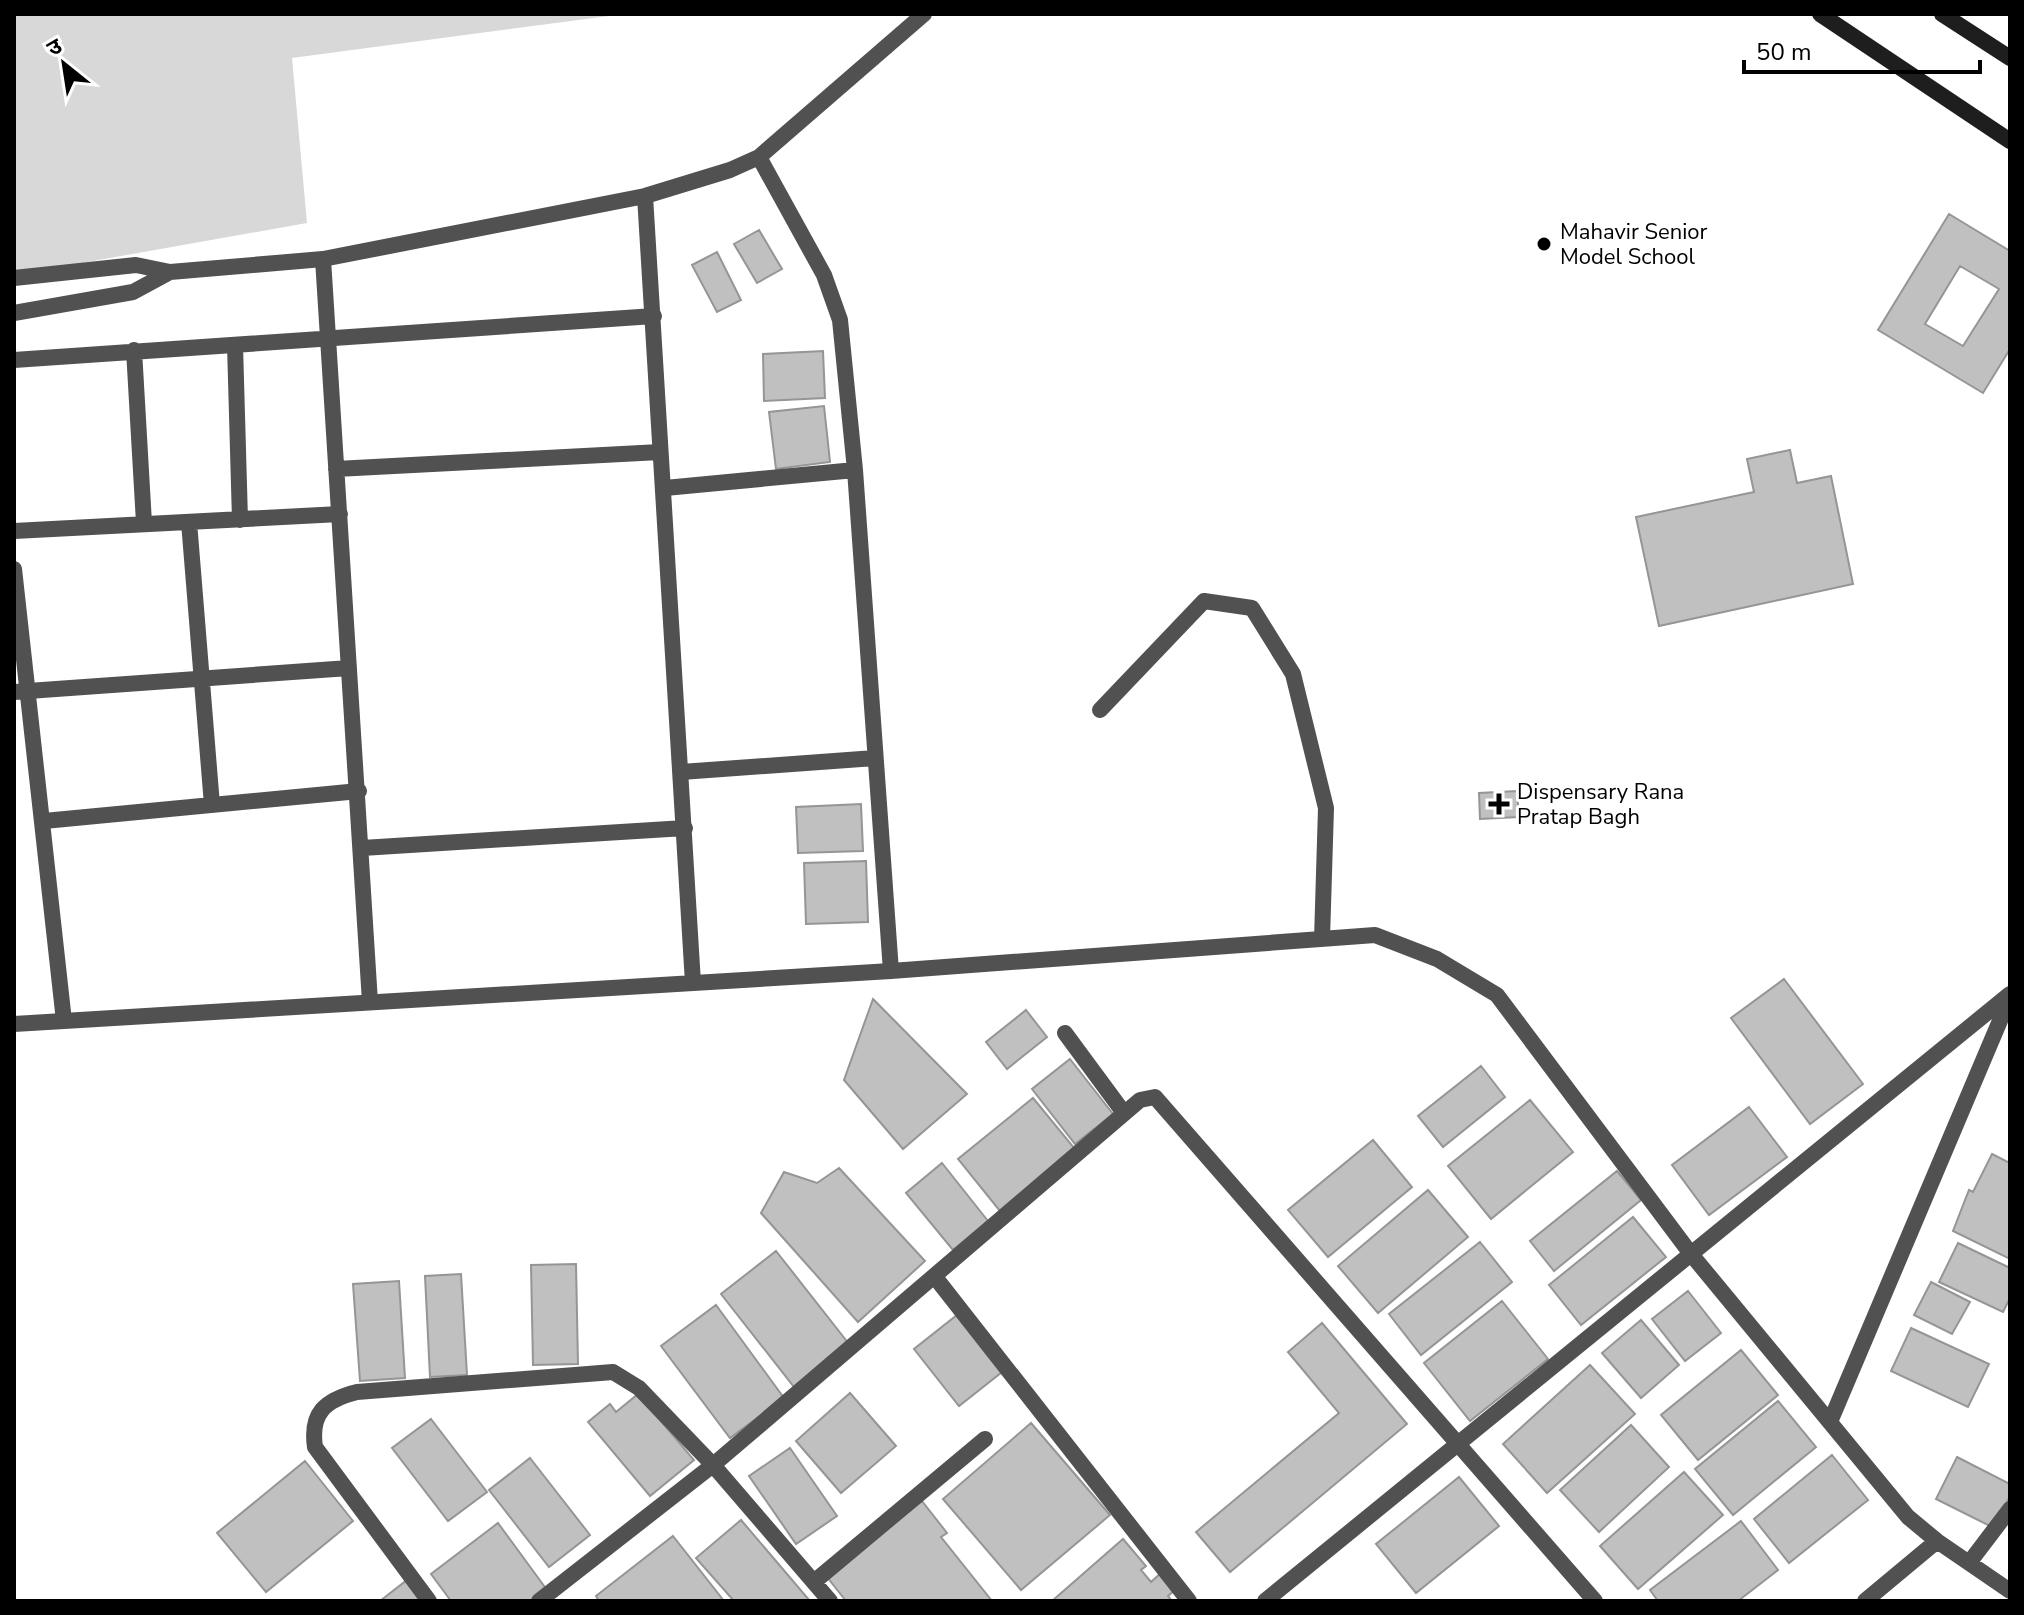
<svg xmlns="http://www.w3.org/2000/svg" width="2024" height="1615" viewBox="0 0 2024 1615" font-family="'Nunito Sans','Noto Sans Devanagari',sans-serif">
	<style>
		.green { fill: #d8d8d8 }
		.building { fill: #c0c0c0; stroke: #959595; stroke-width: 2; fill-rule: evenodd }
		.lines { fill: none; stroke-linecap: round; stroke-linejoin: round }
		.street { stroke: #515151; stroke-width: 16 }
		.secondary { stroke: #1e1e1e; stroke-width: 16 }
		.poi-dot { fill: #000; stroke: #fff; stroke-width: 3 }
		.labels { text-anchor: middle; stroke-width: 6; stroke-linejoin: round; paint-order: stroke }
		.poi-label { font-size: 22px; fill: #000; stroke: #fff; text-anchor: start }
	</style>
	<rect width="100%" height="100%" fill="#fff"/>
	<path class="green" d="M 14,14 L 624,14 L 292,58 L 307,223 L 14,275 Z"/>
	<path class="building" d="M 1949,214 L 2010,251 L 2010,349 L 1983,393 L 1878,330 ZM 1960,266 L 1999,289 L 1963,346 L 1925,324 Z
		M 759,230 L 782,269 L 757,283 L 734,244 Z
		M 717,252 L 741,300 L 717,312 L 692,265 Z
		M 823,351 L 825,398 L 764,401 L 763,354 Z
		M 824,406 L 830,462 L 776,469 L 769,412 Z
		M 1790,450 L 1797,483 L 1831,476 L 1853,584 L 1659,626 L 1636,517 L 1754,492 L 1747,459 Z
		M 1517,791 L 1519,817 L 1480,819 L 1479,793 Z
		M 861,804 L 863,851 L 798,853 L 796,807 Z
		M 866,861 L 868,922 L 806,924 L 804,863 Z
		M 1784,979 L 1863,1084 L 1810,1124 L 1731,1018 Z
		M 873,999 L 967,1094 L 903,1149 L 844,1080 Z
		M 1026,1010 L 1047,1037 L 1007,1069 L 986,1042 Z
		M 1070,1059 L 1113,1114 L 1075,1144 L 1032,1089 Z
		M 1481,1066 L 1505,1097 L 1443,1147 L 1418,1116 Z
		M 1033,1098 L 1075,1149 L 1000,1211 L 958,1159 Z
		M 1530,1100 L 1573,1152 L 1491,1219 L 1448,1166 Z
		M 1749,1107 L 1787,1157 L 1709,1215 L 1672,1165 Z
		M 1373,1140 L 1412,1187 L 1328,1257 L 1288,1210 Z
		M 1992,1154 L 2010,1163 L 2010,1259 L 1953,1231 L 1969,1190 L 1973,1192 Z
		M 942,1163 L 988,1221 L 953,1250 L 906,1193 Z
		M 839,1168 L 925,1261 L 858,1322 L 761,1213 L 784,1172 L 817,1183 Z
		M 1617,1171 L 1641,1200 L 1554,1271 L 1530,1241 Z
		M 1428,1190 L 1468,1237 L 1378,1313 L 1338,1266 Z
		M 1633,1217 L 1666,1257 L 1581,1325 L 1549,1285 Z
		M 1480,1242 L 1512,1282 L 1421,1355 L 1389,1314 Z
		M 1958,1243 L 2010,1268 L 2010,1298 L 2003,1312 L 1939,1282 Z
		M 776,1251 L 849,1344 L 794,1387 L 721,1294 Z
		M 576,1264 L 578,1364 L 533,1365 L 531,1265 Z
		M 461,1274 L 467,1375 L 430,1377 L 425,1276 Z
		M 399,1281 L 405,1378 L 360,1381 L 353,1284 Z
		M 1931,1282 L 1970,1302 L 1952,1334 L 1914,1315 Z
		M 1688,1291 L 1721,1333 L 1685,1361 L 1652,1319 Z
		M 1502,1301 L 1548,1359 L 1470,1421 L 1424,1363 Z
		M 716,1305 L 784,1398 L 730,1438 L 661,1346 Z
		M 957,1315 L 1002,1372 L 959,1406 L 914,1349 Z
		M 1641,1320 L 1679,1365 L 1641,1398 L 1602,1353 Z
		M 1322,1323 L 1407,1424 L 1230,1572 L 1196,1532 L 1339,1413 L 1288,1352 Z
		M 1911,1328 L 1989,1364 L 1968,1407 L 1891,1371 Z
		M 1741,1350 L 1778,1395 L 1698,1460 L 1661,1415 Z
		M 1590,1365 L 1635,1414 L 1547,1493 L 1503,1444 Z
		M 850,1393 L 896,1446 L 841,1493 L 796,1441 Z
		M 638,1394 L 694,1460 L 650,1496 L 588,1422 L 610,1404 L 616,1412 Z
		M 1778,1401 L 1816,1447 L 1733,1515 L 1695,1469 Z
		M 431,1419 L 487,1492 L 448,1521 L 392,1448 Z
		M 1031,1423 L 1110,1515 L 1021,1590 L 943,1499 Z
		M 1631,1425 L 1669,1467 L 1599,1532 L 1560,1490 Z
		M 790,1448 L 837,1516 L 796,1544 L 749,1476 Z
		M 1832,1455 L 1868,1500 L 1789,1563 L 1754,1519 Z
		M 1957,1457 L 2010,1484 L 2010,1496 L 1994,1528 L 1936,1499 Z
		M 530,1458 L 590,1535 L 549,1567 L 489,1490 Z
		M 305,1461 L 353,1521 L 266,1592 L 217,1533 Z
		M 1684,1472 L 1723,1515 L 1638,1589 L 1600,1546 Z
		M 1459,1477 L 1499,1526 L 1416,1593 L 1376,1544 Z
		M 922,1501 L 947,1533 L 941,1537 L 992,1601 L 846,1601 L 827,1577 Z
		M 741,1520 L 810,1601 L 734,1601 L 696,1558 Z
		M 1741,1521 L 1778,1570 L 1738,1601 L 1658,1601 L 1650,1590 Z
		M 498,1523 L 547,1590 L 532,1601 L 451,1601 L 431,1574 Z
		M 673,1536 L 724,1601 L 599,1601 L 596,1596 Z
		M 1123,1539 L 1146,1566 L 1141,1570 L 1151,1582 L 1162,1572 L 1176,1589 L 1168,1596 L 1172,1601 L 1052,1601 Z
		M 407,1580 L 423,1601 L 380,1601 Z"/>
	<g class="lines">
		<path class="street" d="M 759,157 L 824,275 L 840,320 L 855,470 L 891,971
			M 645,196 L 693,983
			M 323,259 L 370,1002
			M 14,278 L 136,265 L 170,272 L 323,259 L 645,196 L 730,170 L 759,157 L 924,14
			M 14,313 L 133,292 L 170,272
			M 235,345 L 240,520
			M 134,350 L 144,523
			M 14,360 L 654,316
			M 336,469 L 660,452
			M 665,488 L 855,470
			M 189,522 L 212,805
			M 14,531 L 340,514
			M 14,569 L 64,1021
			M 14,692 L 349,668
			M 1100,710 L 1204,601 L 1252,608 L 1293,674 L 1326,808 L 1322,939
			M 681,772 L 875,758
			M 44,821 L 359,791
			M 362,848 L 685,828
			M 14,1024 L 891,971 L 1375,935 L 1437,959 L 1497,995 L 1691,1254 L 1908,1517 L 1937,1541 L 2010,1591
			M 1065,1033 L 1124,1113
			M 935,1277 L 1189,1601
			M 1830,1422 L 2010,997
			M 1969,1563 L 2010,1509
			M 815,1581 L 985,1439
			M 429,1601 L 315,1447 C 310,1413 325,1400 357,1392 L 613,1372 L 639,1388 L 713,1465 L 1140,1100 L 1155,1097 L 1595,1601
			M 539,1601 L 713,1465 L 830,1601
			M 1265,1601 L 2010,994
			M 1865,1601 L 1937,1541"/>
		<path class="secondary" d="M 1820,14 L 2010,141
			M 1942,14 L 2010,58"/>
	</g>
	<g class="poi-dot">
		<circle cx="1544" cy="244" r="8"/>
		<path d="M1495 792h8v8h8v8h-8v8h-8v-8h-8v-8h8z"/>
	</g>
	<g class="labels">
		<g class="poi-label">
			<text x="1560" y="239">Mahavir Senior<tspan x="1560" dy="25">Model School</tspan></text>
			<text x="1517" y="799">Dispensary Rana<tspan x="1517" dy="25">Pratap Bagh</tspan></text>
		</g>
	</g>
	<rect width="2024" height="1615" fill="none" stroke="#000000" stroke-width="32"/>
	<g transform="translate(64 64) rotate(330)" stroke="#ffffff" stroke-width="6" paint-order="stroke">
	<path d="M0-6L14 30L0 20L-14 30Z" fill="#000000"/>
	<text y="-12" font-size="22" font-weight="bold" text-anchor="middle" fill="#000000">उ</text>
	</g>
	<path d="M1744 60v12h236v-12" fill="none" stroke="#000000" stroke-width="4"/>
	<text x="1756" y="60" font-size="24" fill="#000000" stroke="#ffffff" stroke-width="6" paint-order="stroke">50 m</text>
</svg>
